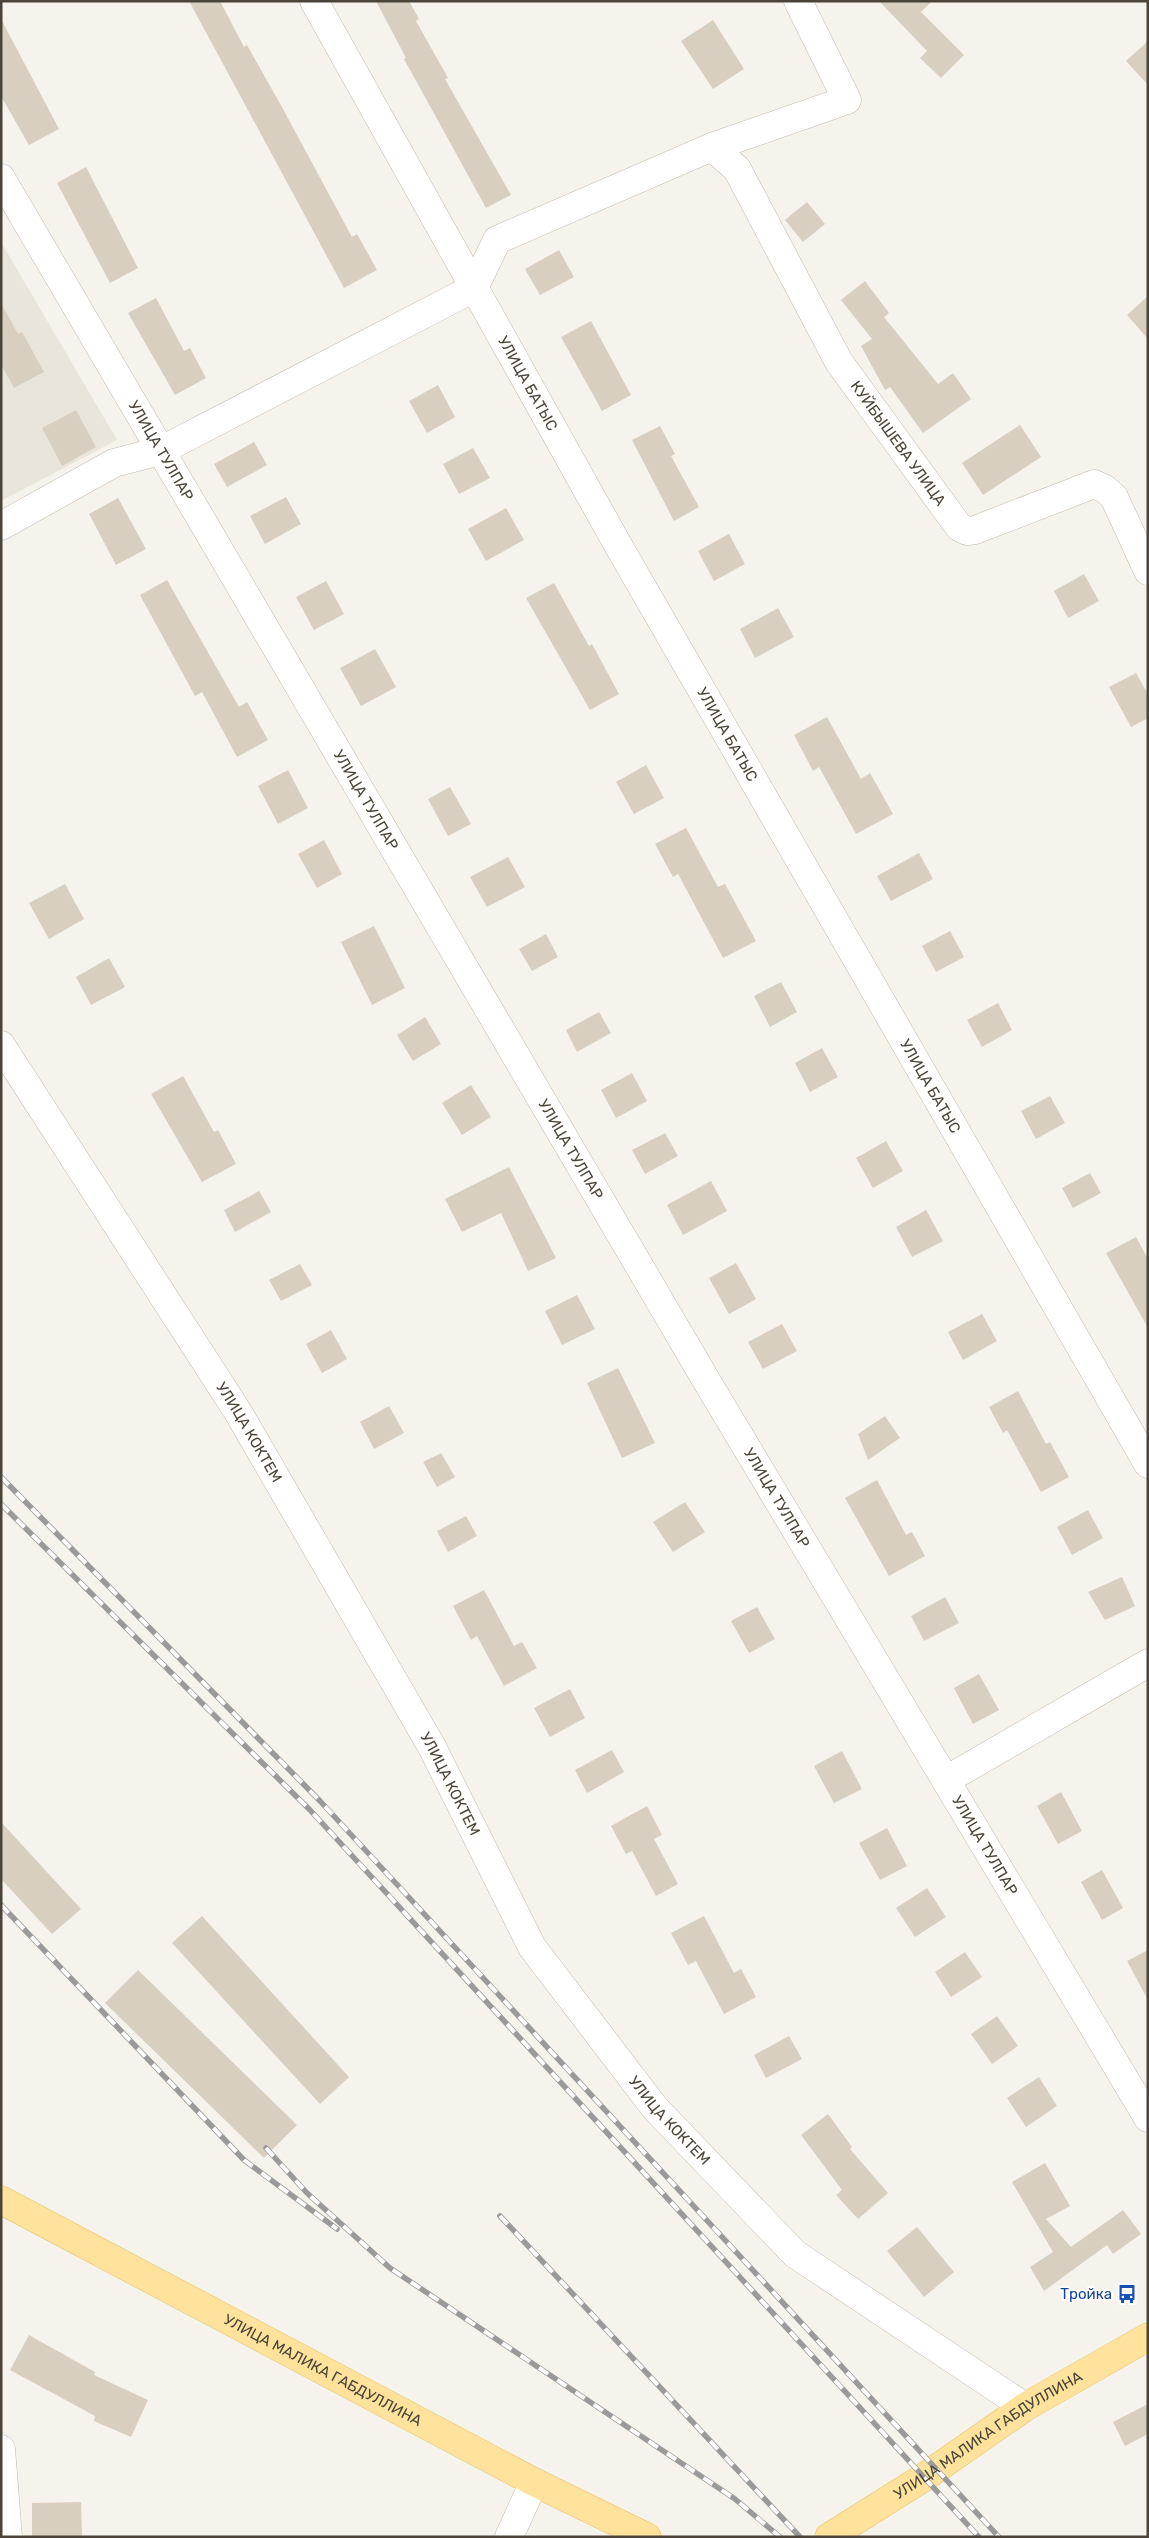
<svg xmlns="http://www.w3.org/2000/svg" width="1149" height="2538" viewBox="0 0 1149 2538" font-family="Rubik,sans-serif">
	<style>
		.residential { fill: #eae5da }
		.building { fill: #d8cfc1 }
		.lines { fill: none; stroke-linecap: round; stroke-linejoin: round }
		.minor-casing { stroke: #c2bbae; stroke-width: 29 }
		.major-casing { stroke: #e6c16a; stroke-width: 29 }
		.minor { stroke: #fff; stroke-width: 28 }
		.major { stroke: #ffe39c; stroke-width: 28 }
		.rail-casing { stroke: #9a9a9a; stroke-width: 5.5 }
		.rail { stroke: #fff; stroke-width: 4; stroke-dasharray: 11; stroke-linecap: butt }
		.labels { text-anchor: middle; stroke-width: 4; stroke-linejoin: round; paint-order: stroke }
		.street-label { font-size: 15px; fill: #4b4439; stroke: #fff }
		.transit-label { font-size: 15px; fill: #164399; stroke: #fff; text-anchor: end }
	</style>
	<rect width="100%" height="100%" fill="#f6f3ec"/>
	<path class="residential" d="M 1,242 L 117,440 L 1,501 Z"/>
	<path class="building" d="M 189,1 L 220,1 L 244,47 L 247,45 L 283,109 L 352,237 L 357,234 L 377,270 L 344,288 Z
		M 376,1 L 409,1 L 419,19 L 416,21 L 448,78 L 445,79 L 511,195 L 486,208 L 404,59 L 406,58 Z
		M 879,1 L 932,1 L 921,12 L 964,55 L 941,78 L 920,58 L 927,51 Z
		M 1,19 L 59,129 L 29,145 L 1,96 Z
		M 713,20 L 744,69 L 713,89 L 681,41 Z
		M 1148,41 L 1148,85 L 1126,61 Z
		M 86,167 L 138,268 L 110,283 L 57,183 Z
		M 807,202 L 825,224 L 803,242 L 785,220 Z
		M 559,250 L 574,277 L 540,295 L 525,269 Z
		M 865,281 L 889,313 L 884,317 L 938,384 L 953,373 L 971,399 L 923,433 L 890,387 L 885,390 L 861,346 L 872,339 L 841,300 Z
		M 1148,296 L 1148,339 L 1127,315 Z
		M 156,298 L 184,351 L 190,348 L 206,378 L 175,395 L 128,313 Z
		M 1,303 L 18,334 L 22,332 L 44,372 L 14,388 L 1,364 Z
		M 591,321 L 631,395 L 602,411 L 561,337 Z
		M 438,385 L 455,417 L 427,433 L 409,401 Z
		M 76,410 L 96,447 L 62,466 L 42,428 Z
		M 1020,425 L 1041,457 L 983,495 L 962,463 Z
		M 660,426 L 675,454 L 671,456 L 699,507 L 674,521 L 632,440 Z
		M 254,442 L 267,465 L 227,487 L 214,464 Z
		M 473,448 L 490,478 L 459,494 L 443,464 Z
		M 286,497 L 301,524 L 265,544 L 250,516 Z
		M 118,498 L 146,549 L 116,565 L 89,514 Z
		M 506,508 L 524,540 L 486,561 L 468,529 Z
		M 729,534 L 745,564 L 714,581 L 698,551 Z
		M 1084,574 L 1099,601 L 1068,618 L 1054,591 Z
		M 167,580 L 239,707 L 247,702 L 268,740 L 237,757 L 202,692 L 195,696 L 140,595 Z
		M 326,581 L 344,614 L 314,630 L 296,597 Z
		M 554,583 L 589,646 L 592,644 L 619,694 L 590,710 L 526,598 Z
		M 778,608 L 794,637 L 755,658 L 740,629 Z
		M 375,649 L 396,687 L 361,706 L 340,668 Z
		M 1136,673 L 1148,694 L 1148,718 L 1131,727 L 1109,687 Z
		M 827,717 L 861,779 L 870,773 L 893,814 L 856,834 L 819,767 L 813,771 L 794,735 Z
		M 646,765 L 664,798 L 634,814 L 616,782 Z
		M 288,770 L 308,808 L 278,824 L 258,786 Z
		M 450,787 L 471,824 L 448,836 L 428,799 Z
		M 686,828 L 718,887 L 725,884 L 756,941 L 723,958 L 678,874 L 673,877 L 655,844 Z
		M 324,840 L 342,874 L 317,888 L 298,854 Z
		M 919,853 L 933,879 L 891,901 L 877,876 Z
		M 508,857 L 525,887 L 487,907 L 470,877 Z
		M 65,884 L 84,919 L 49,939 L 29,903 Z
		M 374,926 L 405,988 L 372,1005 L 341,942 Z
		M 950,931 L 964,957 L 936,972 L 922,946 Z
		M 546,934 L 558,957 L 532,971 L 519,949 Z
		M 109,958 L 125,987 L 91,1005 L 76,977 Z
		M 781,982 L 797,1012 L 770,1027 L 754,996 Z
		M 998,1003 L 1012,1030 L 982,1047 L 967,1020 Z
		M 599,1012 L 611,1033 L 577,1052 L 566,1030 Z
		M 425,1017 L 441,1044 L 413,1061 L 397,1035 Z
		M 822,1048 L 838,1077 L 810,1092 L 795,1063 Z
		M 632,1073 L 647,1101 L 616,1118 L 601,1090 Z
		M 183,1076 L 214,1132 L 218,1130 L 236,1164 L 202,1182 L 151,1094 Z
		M 471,1085 L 491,1117 L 462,1135 L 442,1103 Z
		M 1050,1096 L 1065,1123 L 1036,1139 L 1021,1111 Z
		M 665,1133 L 678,1156 L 645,1174 L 632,1150 Z
		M 886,1141 L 903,1171 L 873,1188 L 856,1158 Z
		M 509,1167 L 556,1258 L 528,1271 L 501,1213 L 462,1232 L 445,1199 Z
		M 1090,1173 L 1101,1193 L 1073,1208 L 1062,1188 Z
		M 711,1181 L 727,1211 L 683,1235 L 667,1205 Z
		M 259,1191 L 271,1212 L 235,1232 L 224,1210 Z
		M 926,1210 L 943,1241 L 912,1257 L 896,1227 Z
		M 1136,1237 L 1148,1259 L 1148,1328 L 1106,1253 Z
		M 736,1263 L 756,1299 L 729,1314 L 709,1278 Z
		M 300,1264 L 312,1285 L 281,1301 L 269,1280 Z
		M 577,1295 L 595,1329 L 562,1345 L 545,1311 Z
		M 982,1314 L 997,1341 L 963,1360 L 948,1332 Z
		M 782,1324 L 797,1351 L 763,1369 L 748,1342 Z
		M 331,1330 L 347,1359 L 322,1373 L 306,1344 Z
		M 618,1368 L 655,1443 L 622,1458 L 587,1383 Z
		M 1018,1391 L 1046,1444 L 1050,1442 L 1069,1477 L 1041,1492 L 1007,1430 L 1003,1433 L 989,1407 Z
		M 389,1406 L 404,1433 L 374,1449 L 360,1422 Z
		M 885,1416 L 900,1438 L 868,1460 L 858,1434 Z
		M 441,1453 L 455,1477 L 437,1487 L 423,1462 Z
		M 877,1480 L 906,1535 L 912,1532 L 925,1556 L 889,1576 L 845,1498 Z
		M 685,1502 L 705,1532 L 673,1552 L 653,1522 Z
		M 1088,1510 L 1103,1538 L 1072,1555 L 1057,1527 Z
		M 466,1516 L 477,1536 L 448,1552 L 437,1531 Z
		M 1122,1577 L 1135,1606 L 1105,1620 L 1088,1592 Z
		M 484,1590 L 514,1646 L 522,1642 L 537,1668 L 504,1686 L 477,1636 L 471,1640 L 453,1606 Z
		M 945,1597 L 959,1623 L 924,1641 L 911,1616 Z
		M 757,1607 L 775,1639 L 749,1653 L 731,1621 Z
		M 979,1674 L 999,1710 L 973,1724 L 954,1688 Z
		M 570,1689 L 585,1718 L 550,1737 L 534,1708 Z
		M 612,1750 L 624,1772 L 587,1793 L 575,1770 Z
		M 842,1751 L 862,1789 L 834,1803 L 814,1766 Z
		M 1061,1792 L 1082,1831 L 1058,1844 L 1037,1806 Z
		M 647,1806 L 662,1835 L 654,1839 L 678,1884 L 656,1896 L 632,1851 L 626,1854 L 611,1826 Z
		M 1,1822 L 81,1909 L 52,1934 L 1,1879 Z
		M 887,1828 L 907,1866 L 880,1880 L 859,1843 Z
		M 1102,1870 L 1123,1908 L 1102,1920 L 1081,1882 Z
		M 927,1888 L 946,1917 L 915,1937 L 896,1908 Z
		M 202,1916 L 349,2077 L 320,2104 L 172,1943 Z
		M 704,1916 L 734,1973 L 741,1969 L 756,1997 L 724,2014 L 696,1961 L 688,1965 L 671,1933 Z
		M 1148,1950 L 1148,2000 L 1127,1961 Z
		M 965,1952 L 982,1977 L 951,1997 L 935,1972 Z
		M 138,1970 L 297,2125 L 264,2158 L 105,2003 Z
		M 997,2016 L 1018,2046 L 992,2064 L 971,2034 Z
		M 789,2036 L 802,2059 L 766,2078 L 754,2055 Z
		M 1039,2077 L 1057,2106 L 1026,2127 L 1007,2098 Z
		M 828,2114 L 852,2147 L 850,2149 L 888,2193 L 858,2219 L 836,2195 L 842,2190 L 801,2135 Z
		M 1045,2163 L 1070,2206 L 1046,2219 L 1071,2247 L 1123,2210 L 1141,2234 L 1113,2254 L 1107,2245 L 1044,2291 L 1030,2267 L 1053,2252 L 1012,2182 Z
		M 917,2227 L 954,2272 L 924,2297 L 887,2251 Z
		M 29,2335 L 95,2372 L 94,2375 L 148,2400 L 131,2437 L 94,2421 L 95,2416 L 10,2370 Z
		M 1148,2404 L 1148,2434 L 1125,2446 L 1113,2422 Z
		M 81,2502 L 82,2537 L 32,2537 L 32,2503 Z"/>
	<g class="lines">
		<g class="minor-casing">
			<g id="minor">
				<path id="s1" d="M 314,1 L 618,545 L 1148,1464"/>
				<path id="s2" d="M 712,147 L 737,169 L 839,362 L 959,527 L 967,531 L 975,530 L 1094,484 L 1105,489 L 1114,497 L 1148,571"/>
				<path id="s3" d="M 1,178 L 709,1385 L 1148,2118"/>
				<path d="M 1,526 L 114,463 L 160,451 L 474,288 L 497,240 L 712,147 L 847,100 L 798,1"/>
				<path id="s4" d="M 1,1045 L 238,1412 L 432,1747 L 532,1947 L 655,2108 L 795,2254 L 1025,2407"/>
				<path d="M 946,1780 L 1148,1663"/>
				<path d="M 1,2449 L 8,2537"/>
				<path d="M 509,2537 L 534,2482"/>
			</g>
		</g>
		<g class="major-casing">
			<g id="major">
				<path id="s5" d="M 1,2200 L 534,2482 L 647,2537"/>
				<path id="s6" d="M 829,2537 L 923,2478 L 1025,2407 L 1148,2337"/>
			</g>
		</g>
		<use href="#minor" class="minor"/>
		<use href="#major" class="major"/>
		<g class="rail-casing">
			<path id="rail" d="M 1,1477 L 320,1801 L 999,2537
				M 1,1504 L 310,1810 L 979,2537
				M 1,1905 L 244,2160 L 337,2229
				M 266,2148 L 307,2193 L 390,2268 L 735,2499 L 780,2537
				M 500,2216 L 800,2537"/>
		</g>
		<use href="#rail" class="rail"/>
	</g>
	<defs>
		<g id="bus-bare" transform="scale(1.5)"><path d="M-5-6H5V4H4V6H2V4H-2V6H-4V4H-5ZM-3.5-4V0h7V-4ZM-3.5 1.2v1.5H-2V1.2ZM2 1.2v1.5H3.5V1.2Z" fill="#1a4fb4" stroke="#fff" stroke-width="2.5" paint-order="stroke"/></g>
	</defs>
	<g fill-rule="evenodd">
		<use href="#bus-bare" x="1127" y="2294"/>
	</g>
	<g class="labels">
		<g class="street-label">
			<text dy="5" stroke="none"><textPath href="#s1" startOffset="438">УЛИЦА БАТЫС</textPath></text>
			<text dy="5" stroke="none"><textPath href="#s2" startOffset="352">КУЙБЫШЕВА УЛИЦА</textPath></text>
			<text dy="5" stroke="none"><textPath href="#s3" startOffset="316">УЛИЦА ТУЛПАР</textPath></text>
			<text dy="5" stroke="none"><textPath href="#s1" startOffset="842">УЛИЦА БАТЫС</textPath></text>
			<text dy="5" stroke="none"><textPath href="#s3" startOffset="721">УЛИЦА ТУЛПАР</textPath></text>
			<text dy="5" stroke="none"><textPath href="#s1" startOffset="1248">УЛИЦА БАТЫС</textPath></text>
			<text dy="5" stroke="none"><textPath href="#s3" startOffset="1126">УЛИЦА ТУЛПАР</textPath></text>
			<text dy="5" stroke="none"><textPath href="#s4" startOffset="460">УЛИЦА КОКТЕМ</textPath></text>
			<text dy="5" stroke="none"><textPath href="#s3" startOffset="1531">УЛИЦА ТУЛПАР</textPath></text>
			<text dy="5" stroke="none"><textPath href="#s4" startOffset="865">УЛИЦА КОКТЕМ</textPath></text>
			<text dy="5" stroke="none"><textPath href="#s3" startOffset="1936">УЛИЦА ТУЛПАР</textPath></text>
			<text dy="5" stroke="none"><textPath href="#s4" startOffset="1269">УЛИЦА КОКТЕМ</textPath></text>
			<text dy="5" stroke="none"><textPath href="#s5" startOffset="364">УЛИЦА МАЛИКА ГАБДУЛЛИНА</textPath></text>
			<text dy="5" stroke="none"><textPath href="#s6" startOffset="189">УЛИЦА МАЛИКА ГАБДУЛЛИНА</textPath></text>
		</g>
		<g class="transit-label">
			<text x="1112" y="2299">Тройка</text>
		</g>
	</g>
	<rect width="1149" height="2538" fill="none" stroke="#4b4439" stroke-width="5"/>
</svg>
